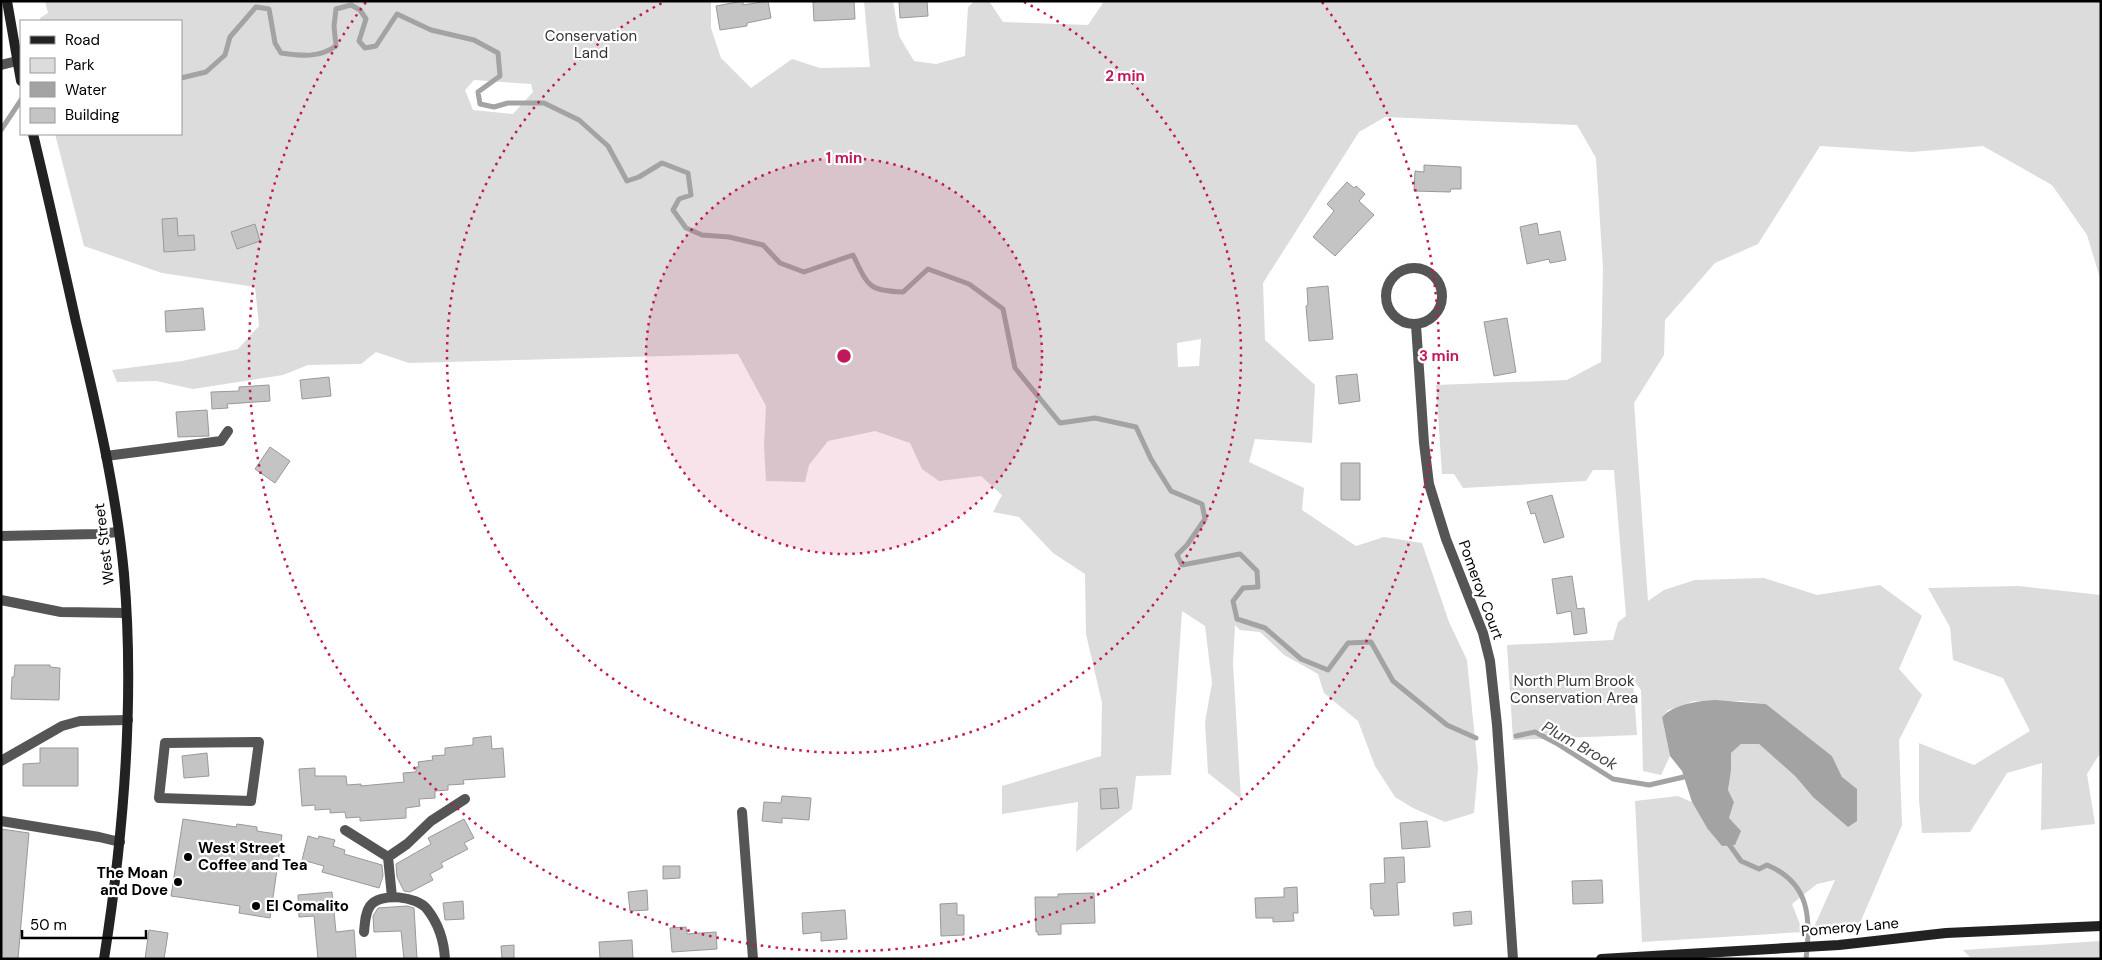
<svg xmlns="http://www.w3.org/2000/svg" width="2102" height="960" viewBox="0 0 2102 960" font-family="'DM Sans',sans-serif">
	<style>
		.green { fill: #dcdcdc; fill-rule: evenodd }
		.water { fill: #a3a3a3 }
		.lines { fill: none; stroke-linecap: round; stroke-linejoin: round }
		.stream { stroke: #a3a3a3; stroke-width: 5 }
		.building { fill: #c4c4c4; stroke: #999 }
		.lane { stroke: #555; stroke-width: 10 }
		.street { stroke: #555; stroke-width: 10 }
		.secondary { stroke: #222; stroke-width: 10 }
		.ring { fill: none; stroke: #c2185b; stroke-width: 2.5; stroke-dasharray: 2.5 5 }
		.poi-dot { fill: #000; stroke: #fff; stroke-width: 2 }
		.labels { text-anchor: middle; stroke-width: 4.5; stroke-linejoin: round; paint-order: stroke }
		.park-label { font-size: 15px; fill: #333; stroke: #fff }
		.street-label { font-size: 15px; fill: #000; stroke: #fff }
		.poi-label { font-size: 15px; font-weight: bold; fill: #000; stroke: #fff; text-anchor: start }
		.water-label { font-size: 16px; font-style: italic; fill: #444; stroke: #fff }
		.centre { fill: #c2185b; stroke: #fff; stroke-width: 2.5 }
		.ring-label { font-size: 15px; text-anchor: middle; font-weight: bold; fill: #c2185b; stroke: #fff; stroke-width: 4.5; stroke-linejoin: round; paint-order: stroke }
	</style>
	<rect width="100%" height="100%" fill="#fff"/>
	<path class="green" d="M 45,1 L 711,1 L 711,28 L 721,58 L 751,88 L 792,59 L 820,68 L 870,67 L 864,1 L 893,1 L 899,36 L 914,61 L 936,64 L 965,56 L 968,7 L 975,1 L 989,1 L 1003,22 L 1088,25 L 1103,3 L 1101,1 L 2101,1 L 2101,281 L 2087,235 L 2052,185 L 1983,146 L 1912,152 L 1820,146 L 1758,244 L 1715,263 L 1665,320 L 1664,355 L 1634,403 L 1648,601 L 1664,590 L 1695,580 L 1764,578 L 1817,595 L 1880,585 L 1922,616 L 1899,669 L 1922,695 L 1899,740 L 1902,825 L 1860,923 L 1814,927 L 1835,880 L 1817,884 L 1792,904 L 1803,932 L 1642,942 L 1635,801 L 1678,796 L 1692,802 L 1707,828 L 1729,818 L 1734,802 L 1728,790 L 1731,771 L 1731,753 L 1741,744 L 1759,744 L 1795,776 L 1813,797 L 1842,777 L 1832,756 L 1766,704 L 1742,701 L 1694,701 L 1668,710 L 1662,717 L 1670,756 L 1661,775 L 1643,771 L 1641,690 L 1633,679 L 1637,735 L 1513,740 L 1507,645 L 1613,640 L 1618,622 L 1626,616 L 1614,470 L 1593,470 L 1586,481 L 1463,488 L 1454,474 L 1442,474 L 1436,385 L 1567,380 L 1601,362 L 1603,269 L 1596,158 L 1577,125 L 1385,117 L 1359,132 L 1263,283 L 1265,340 L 1315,385 L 1312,443 L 1255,439 L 1249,462 L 1304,488 L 1302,510 L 1356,546 L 1384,537 L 1422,543 L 1449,622 L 1467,660 L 1478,768 L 1474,813 L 1445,822 L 1413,808 L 1395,797 L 1375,766 L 1358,721 L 1324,693 L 1318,674 L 1284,655 L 1260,632 L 1240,630 L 1235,625 L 1233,663 L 1241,799 L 1208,773 L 1205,722 L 1212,683 L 1205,626 L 1182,611 L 1171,775 L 1136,776 L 1132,809 L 1076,852 L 1078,802 L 1002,814 L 1002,786 L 1101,756 L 1102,703 L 1086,634 L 1085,574 L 1053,553 L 1019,517 L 993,512 L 1002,495 L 981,476 L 939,481 L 922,469 L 910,443 L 875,431 L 828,441 L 809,465 L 805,482 L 766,481 L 764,446 L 766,406 L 738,354 L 409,363 L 376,352 L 361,364 L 308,365 L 283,375 L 193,389 L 156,381 L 117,382 L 112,370 L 182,361 L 238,349 L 259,326 L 255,287 L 162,273 L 84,246 L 55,134 L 181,134 L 181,21 L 40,21 L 40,18 L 48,13 ZM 474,80 L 531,84 L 533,92 L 513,114 L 473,110 L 465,90 ZM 1201,339 L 1199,366 L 1178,367 L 1177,343 Z
		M 2019,586 L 2101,595 L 2101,752 L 2087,774 L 2095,824 L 2041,830 L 2042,763 L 2007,773 L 1970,832 L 1922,833 L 1919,800 L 1919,743 L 1974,765 L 2030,731 L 2003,678 L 1953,660 L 1950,627 L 1928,588 Z
		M 2101,941 L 2101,959 L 1940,959 L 1970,957 L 1963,950 Z"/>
	<path class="water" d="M 1715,700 L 1766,704 L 1832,756 L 1842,777 L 1857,789 L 1857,821 L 1848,827 L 1813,797 L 1795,776 L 1759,744 L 1741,744 L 1731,753 L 1731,771 L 1728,790 L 1734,802 L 1729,818 L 1741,831 L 1735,845 L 1722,846 L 1707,828 L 1692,802 L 1682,771 L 1670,756 L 1662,717 C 1674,704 1697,701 1715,700 Z"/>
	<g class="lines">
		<path class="stream" d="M 181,78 L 206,72 L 225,55 L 230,37 L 256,7 L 269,9 L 275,43 L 281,53 C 302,56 319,58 336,46 L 334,26 L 336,9 L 351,5 L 360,10 L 366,19 L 359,41 L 365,48 L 376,46 L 397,14 L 431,30 L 474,40 L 498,53 L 500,76 L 478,92 L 480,104 L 494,107 L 508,103 L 544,103 L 579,120 L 608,146 L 627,181 L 639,177 L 662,163 L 688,173 L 691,195 L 679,199 L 673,210 L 686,228 L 702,235 L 729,237 L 763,245 L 780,263 L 804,272 L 853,255 C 868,285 867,291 903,292 L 928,269 L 969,284 L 1003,309 L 1015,368 L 1060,423 L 1095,418 L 1136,427 L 1151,459 L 1171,491 L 1202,504 L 1205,519 L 1187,545 L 1177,555 L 1182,565 L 1240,554 L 1257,571 L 1258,587 L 1243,588 L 1233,601 L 1237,619 L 1265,628 L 1301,659 L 1328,670 L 1348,643 L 1371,642 L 1393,681 L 1447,725 L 1476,738
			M 1,130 L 21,100
			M 1516,736 L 1535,732 L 1556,743 L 1613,779 L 1649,785 L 1688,776
			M 1726,840 L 1741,861 L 1759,869 L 1767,865 C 1810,883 1811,918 1806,959"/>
	</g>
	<path class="building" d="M 743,1 L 743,5 L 768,1 L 771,18 L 747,23 L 747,26 L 720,30 L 716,6 Z
		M 824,1 L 854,1 L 855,19 L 814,21 L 813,2 Z
		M 899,1 L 927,1 L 928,16 L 900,18 Z
		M 1424,165 L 1461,167 L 1461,189 L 1451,189 L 1450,192 L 1414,191 L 1415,171 L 1424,172 Z
		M 1347,182 L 1354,188 L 1356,186 L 1365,194 L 1359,201 L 1374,215 L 1335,256 L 1313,237 L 1334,211 L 1327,204 Z
		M 177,218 L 178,236 L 194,235 L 195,250 L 164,252 L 162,219 Z
		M 1537,223 L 1539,235 L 1560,231 L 1566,260 L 1550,263 L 1549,259 L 1527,264 L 1520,227 Z
		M 255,224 L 260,241 L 237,249 L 231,232 Z
		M 1328,286 L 1333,339 L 1309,341 L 1306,306 L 1308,305 L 1307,288 Z
		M 203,308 L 205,330 L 166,332 L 165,311 Z
		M 1507,318 L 1516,372 L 1494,376 L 1484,322 Z
		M 1357,374 L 1360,401 L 1339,404 L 1336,376 Z
		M 329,377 L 331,396 L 302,399 L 300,380 Z
		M 269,385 L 270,401 L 227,404 L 228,408 L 212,409 L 211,392 L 239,391 L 239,387 Z
		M 207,410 L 209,436 L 178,437 L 176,412 Z
		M 270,447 L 290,461 L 275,483 L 255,469 Z
		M 1341,463 L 1360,463 L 1360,500 L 1341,500 Z
		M 1552,495 L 1564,537 L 1544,543 L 1535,513 L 1531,514 L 1527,502 Z
		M 1572,576 L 1577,609 L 1584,608 L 1587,633 L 1574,635 L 1571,611 L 1557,614 L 1552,579 Z
		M 15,665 L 50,665 L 50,667 L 60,668 L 59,700 L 11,699 L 12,677 L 14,677 Z
		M 491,736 L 492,749 L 503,748 L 505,777 L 463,780 L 464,784 L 448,785 L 448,790 L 435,791 L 435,798 L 419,799 L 420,806 L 406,808 L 406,818 L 360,821 L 360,817 L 346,818 L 345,812 L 330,813 L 330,809 L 315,810 L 315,805 L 302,806 L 299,769 L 315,768 L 315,776 L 346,776 L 347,785 L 361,784 L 361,786 L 404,782 L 403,773 L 416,772 L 416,767 L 419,767 L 418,762 L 433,760 L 432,756 L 445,755 L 445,748 L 473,745 L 473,738 Z
		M 40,748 L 78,748 L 78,786 L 23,786 L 23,764 L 40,763 Z
		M 207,753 L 209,776 L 184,778 L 182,756 Z
		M 1117,788 L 1119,808 L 1101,809 L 1100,789 Z
		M 782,796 L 811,798 L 809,820 L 782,818 L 782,823 L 762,821 L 764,802 L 781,803 Z
		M 183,819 L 236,827 L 237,824 L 257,827 L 257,831 L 282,835 L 270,918 L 239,913 L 240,906 L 171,896 Z
		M 464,819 L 474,838 L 464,843 L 468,849 L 441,863 L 443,867 L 430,874 L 433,880 L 410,892 L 404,891 L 397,877 L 396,864 L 431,844 L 428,838 Z
		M 1427,821 L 1430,847 L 1402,849 L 1400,823 Z
		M 1,829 L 29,833 L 18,959 L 1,959 Z
		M 308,836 L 318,839 L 319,836 L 335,840 L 333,846 L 345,850 L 344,854 L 382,865 L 383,876 L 379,888 L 322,872 L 324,866 L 302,860 Z
		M 1404,857 L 1405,882 L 1397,883 L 1399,915 L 1374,916 L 1373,909 L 1371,909 L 1370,884 L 1385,883 L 1384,858 Z
		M 663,866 L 680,866 L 680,878 L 663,879 Z
		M 1602,880 L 1603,903 L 1573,904 L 1572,881 Z
		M 1297,887 L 1298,913 L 1293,913 L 1294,921 L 1273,922 L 1273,918 L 1256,918 L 1255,898 L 1284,897 L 1284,888 Z
		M 647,890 L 648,910 L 630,911 L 628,892 Z
		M 332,892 L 336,932 L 354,930 L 356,959 L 318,959 L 314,916 L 299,917 L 298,895 Z
		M 1094,893 L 1095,923 L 1061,924 L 1061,934 L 1038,935 L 1038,932 L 1036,932 L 1035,897 L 1058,897 L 1058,894 Z
		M 463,901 L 464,919 L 445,920 L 443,903 Z
		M 957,903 L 957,915 L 964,915 L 964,935 L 941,936 L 940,904 Z
		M 407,906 L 414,908 L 417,959 L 404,959 L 401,931 L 374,932 L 373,916 L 378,908 Z
		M 845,910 L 847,939 L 821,941 L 821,932 L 803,934 L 802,913 Z
		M 1471,911 L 1472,924 L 1454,926 L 1453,913 Z
		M 686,927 L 687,934 L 716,932 L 717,949 L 672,952 L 670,928 Z
		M 149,930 L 168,933 L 164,959 L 145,959 Z
		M 632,940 L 633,959 L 600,959 L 599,942 Z
		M 514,945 L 514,959 L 502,959 L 501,946 Z"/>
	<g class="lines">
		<path class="lane" d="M 1,65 L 17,61
			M 106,456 L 221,441 L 228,431
			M 1,536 L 97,534 L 118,532
			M 1,600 L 61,612 L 126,613
			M 259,742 L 251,801 L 159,798 L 165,743 Z
			M 1,761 L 62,726 L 80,721 L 128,720
			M 742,812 L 753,959
			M 1,821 L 99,837 L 120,842
			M 345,830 L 388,857
			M 392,897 L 388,857 L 407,844 L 431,821 L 465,799
			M 364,932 C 365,923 365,913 370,906 C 380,892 417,896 427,909 C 438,923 444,941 445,959"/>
		<path class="street" d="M1386 296a28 28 0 1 1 56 0a28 28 0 1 1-56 0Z
			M 1416,325 L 1424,443 L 1429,484 L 1446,539 L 1483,633 L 1490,661 L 1497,725 L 1513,959"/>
		<path class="secondary" d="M 7,1 L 21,81
			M 33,134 C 48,196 62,259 76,322 C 96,405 116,489 124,574 C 135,702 124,832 104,959
			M 1601,959 L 1839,945 L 1946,933 L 2101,926"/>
	</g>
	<circle cx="844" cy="356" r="198" fill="#c2185b" fill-opacity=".12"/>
	<g class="ring">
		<circle cx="844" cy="356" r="198"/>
		<path d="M1024 2A397 397 0 1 1 664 2"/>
		<path d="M1322 2A595 595 0 1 1 366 2"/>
	</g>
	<g class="poi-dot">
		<circle cx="188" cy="857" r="5"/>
		<circle cx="178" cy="882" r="5"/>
		<circle cx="256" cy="906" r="5"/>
	</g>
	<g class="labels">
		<g class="park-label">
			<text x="591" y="41">Conservation<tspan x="591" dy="17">Land</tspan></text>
			<text x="1574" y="686">North Plum Brook<tspan x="1574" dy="17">Conservation Area</tspan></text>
		</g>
		<g class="street-label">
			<text transform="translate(104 544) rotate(-97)" y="5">West Street</text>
			<text transform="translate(1481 590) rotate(70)" y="5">Pomeroy Court</text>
			<text transform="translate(1850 927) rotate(-5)" y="5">Pomeroy Lane</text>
		</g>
		<g class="poi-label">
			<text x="198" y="853">West Street<tspan x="198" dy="17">Coffee and Tea</tspan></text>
			<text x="168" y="878" text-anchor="end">The Moan<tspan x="168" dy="17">and Dove</tspan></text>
			<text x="266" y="911">El Comalito</text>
		</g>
		<g class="water-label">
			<text transform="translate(1580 745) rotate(29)" y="6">Plum Brook</text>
		</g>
	</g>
	<circle cx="844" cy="356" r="8" class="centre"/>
	<g class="ring-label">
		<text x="1125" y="81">2 min</text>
		<text x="844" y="163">1 min</text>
		<text x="1439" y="361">3 min</text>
	</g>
	<rect width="2102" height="960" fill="none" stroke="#000000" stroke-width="5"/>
	<rect x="20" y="20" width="162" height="115" fill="#ffffff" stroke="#999999"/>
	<rect x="30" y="36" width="25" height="8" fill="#222222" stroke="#999999"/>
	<text x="65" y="45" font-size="15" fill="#000000">Road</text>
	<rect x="30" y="58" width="25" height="15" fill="#dcdcdc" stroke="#999999"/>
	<text x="65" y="70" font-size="15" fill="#000000">Park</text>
	<rect x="30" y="82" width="25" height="15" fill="#a3a3a3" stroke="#999999"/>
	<text x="65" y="95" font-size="15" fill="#000000">Water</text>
	<rect x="30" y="108" width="25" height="15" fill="#c4c4c4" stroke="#999999"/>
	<text x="65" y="120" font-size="15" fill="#000000">Building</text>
	<path d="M22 930v8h124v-8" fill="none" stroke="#000000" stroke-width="2.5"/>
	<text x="30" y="930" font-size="15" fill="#000000" stroke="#ffffff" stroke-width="4" paint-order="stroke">50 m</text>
</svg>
